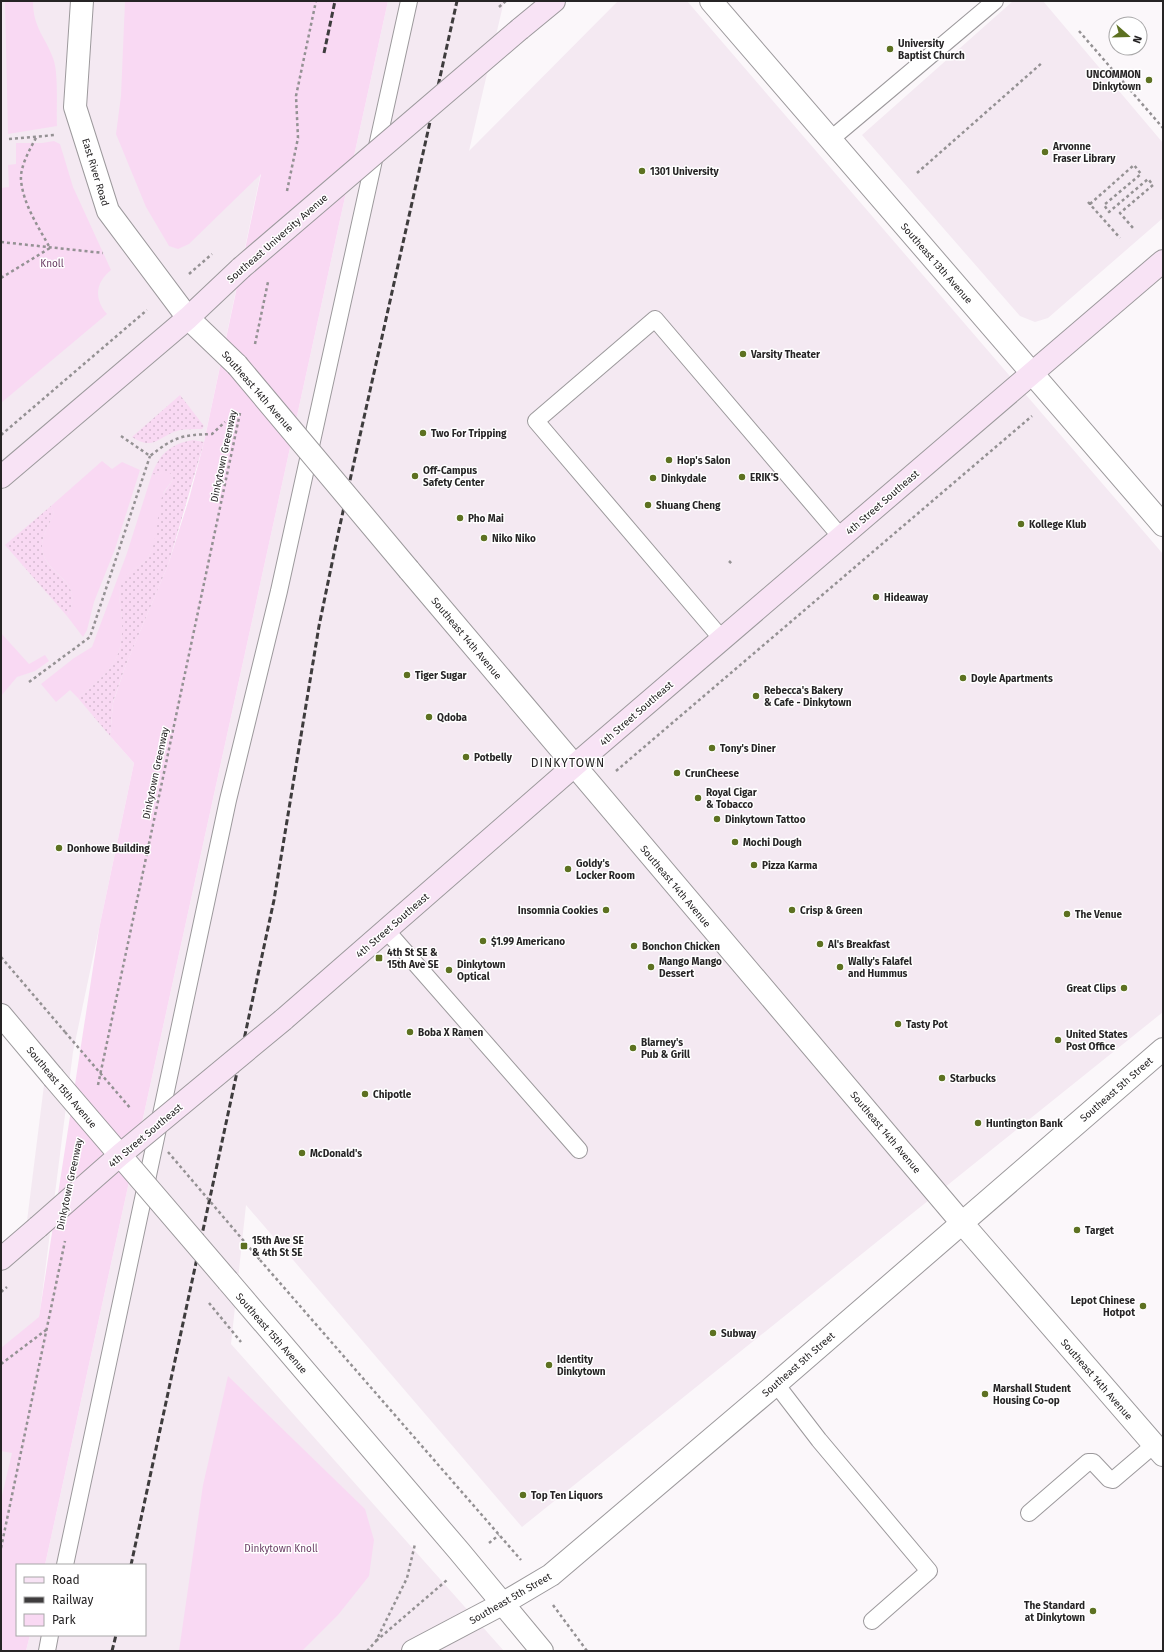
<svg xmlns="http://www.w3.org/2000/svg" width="1164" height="1652" viewBox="0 0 1164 1652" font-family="'Fira Sans',sans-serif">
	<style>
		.built { fill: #f4e9f2 }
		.green { fill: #f9d9f3 }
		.garden { fill: url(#garden-dots) }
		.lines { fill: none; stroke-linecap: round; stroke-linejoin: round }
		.service-casing { stroke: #9c999c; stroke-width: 18 }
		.minor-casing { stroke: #9c999c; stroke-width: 24 }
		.tertiary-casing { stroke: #9c999c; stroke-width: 24 }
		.secondary-casing { stroke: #9c999c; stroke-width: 24 }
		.path { stroke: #949193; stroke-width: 2.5; stroke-dasharray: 3 3; stroke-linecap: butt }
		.service { stroke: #fff; stroke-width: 16 }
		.minor { stroke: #fff; stroke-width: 22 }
		.tertiary { stroke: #fff; stroke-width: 22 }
		.secondary { stroke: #f8e3f5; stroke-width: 22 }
		.rail { stroke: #3e3c3d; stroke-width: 3; stroke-dasharray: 6 3; stroke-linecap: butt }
		.tertiary-bridge-casing { stroke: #9c999c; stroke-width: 24; stroke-linecap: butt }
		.secondary-bridge-casing { stroke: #9c999c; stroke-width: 24; stroke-linecap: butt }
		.path-bridge { stroke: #949193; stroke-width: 2.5; stroke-dasharray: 3 3; stroke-linecap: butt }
		.tertiary-bridge { stroke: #fff; stroke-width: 22 }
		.secondary-bridge { stroke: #f8e3f5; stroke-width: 22 }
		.poi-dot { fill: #5d7121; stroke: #fff; stroke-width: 1.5 }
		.labels { text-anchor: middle; stroke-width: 3; stroke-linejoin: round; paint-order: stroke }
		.poi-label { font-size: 10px; font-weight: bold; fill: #262425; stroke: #fff; text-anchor: start }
		.street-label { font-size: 10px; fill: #262425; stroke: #fff }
		.park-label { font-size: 10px; fill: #6a3d64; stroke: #fff }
		.quarter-label { font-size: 12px; letter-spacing: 1px; fill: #262425; stroke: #fff }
	</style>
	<defs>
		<pattern id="garden-dots" width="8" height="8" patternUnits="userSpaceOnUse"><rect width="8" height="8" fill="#f9d9f3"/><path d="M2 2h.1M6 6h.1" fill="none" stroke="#d5bad0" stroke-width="1.8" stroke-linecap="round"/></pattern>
	</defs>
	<rect width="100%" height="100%" fill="#fbf7fa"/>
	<path class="built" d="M 1,1 L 297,1 L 204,442 L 168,565 L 125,667 L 113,703 L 110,736 L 134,763 L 73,1052 L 1,1618 L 1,1258 L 25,1237 L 46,1069 L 1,1016 Z
		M 388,1 L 504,1 L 469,151 L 618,1 L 687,1 L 1163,554 L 1163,1012 L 522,1527 L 246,1205 L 231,1344 L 504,1651 L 26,1651 L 30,1635 L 145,1635 L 145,1565 L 45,1565 Z
		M 1013,1 L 1043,1 L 1163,143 L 1163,218 L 1048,318 L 1035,322 L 1020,316 L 862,135 Z"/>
	<path class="green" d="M 5,1 L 33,1 C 33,28 45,36 53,58 C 59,73 56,109 57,126 L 8,134 Z
		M 125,1 L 388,1 L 45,1565 L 17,1565 L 17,1635 L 30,1635 L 26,1651 L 1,1651 L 1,1500 L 12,1453 L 1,1451 L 1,1348 L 39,1317 L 99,929 L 134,763 L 110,736 L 113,703 L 125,667 L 168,565 L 189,499 L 204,442 L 261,174 L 189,244 L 178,249 L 169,246 L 146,207 L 116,134 L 121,96 Z
		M 54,141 L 60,144 L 73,187 L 111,270 C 95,283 94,299 107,314 L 1,403 L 1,188 L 9,187 L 8,165 L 16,164 L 16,143 L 42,143 Z
		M 102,461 L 112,469 L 122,462 L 140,470 L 115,549 L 94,602 L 87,630 L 83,637 L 67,616 C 87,579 45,577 42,548 C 41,537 50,523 54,513 L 51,506 Z
		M 168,471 L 171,474 L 173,479 C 170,484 166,488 164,492 C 157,511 160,536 150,554 C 142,570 127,566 120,588 C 117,598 122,609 122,621 C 124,663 107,673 78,698 L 70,690 L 56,702 L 41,684 L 74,658 L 92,647 L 127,553 L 152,474 L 158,475 L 162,472 Z
		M 1,633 L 29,664 L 45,655 L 49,661 L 35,671 L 17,677 L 1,696 Z
		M 228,1376 L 365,1509 L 374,1540 L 369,1576 L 338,1615 L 302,1651 L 179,1651 L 203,1485 Z"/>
	<path class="garden" d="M 180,395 L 204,426 L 202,429 C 195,429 187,429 180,430 C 159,435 155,452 132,437 Z
		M 193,440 L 204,442 L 168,565 L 125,667 L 113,702 L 110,736 L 78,698 C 107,673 124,663 122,621 C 122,609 117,598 120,587 C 127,566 142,570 150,554 C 157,541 157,516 161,500 C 163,492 169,487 173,479 L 171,474 C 166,470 162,472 158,475 L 152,474 C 160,453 171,444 193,440 Z
		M 51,506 L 54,513 C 50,523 41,537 42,548 C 45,578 87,579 67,616 L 5,545 Z"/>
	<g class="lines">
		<g class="service-casing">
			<path id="service" d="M 831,139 L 995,1
				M 722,639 L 536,421 L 655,319 L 841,537
				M 386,930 L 579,1150
				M 776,1384 L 819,1440 L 929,1571 L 872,1621
				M 1029,1513 L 1088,1462 L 1093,1462 L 1109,1479 L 1113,1480 L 1154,1445
				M 65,1565 L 228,800 L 279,591 L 409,1
				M 47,1651 L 50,1635"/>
		</g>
		<g class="minor-casing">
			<path id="minor" d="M 711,1 L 1163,525
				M 962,1223 L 1163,1455
				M 502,1604 L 551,1575 L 776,1384 L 1163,1049"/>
		</g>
		<g class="tertiary-casing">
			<path id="tertiary" d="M 82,1 L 75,107 L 108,211 L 188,318 L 237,365
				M 409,570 L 962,1223
				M 1,1015 L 53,1077
				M 228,1281 L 459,1551 L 542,1651
				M 413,1651 L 502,1604"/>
		</g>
		<g class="secondary-casing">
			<path id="secondary" d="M 520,29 L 554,1
				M 1,477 L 188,318 L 241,268
				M 283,1020 L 574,766 L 1163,261
				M 1,1259 L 38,1227"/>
		</g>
		<path class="path" d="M 1079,31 L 1163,128
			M 9,139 L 55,135
			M 917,173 L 1043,62
			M 287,191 L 298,138 L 296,96 L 316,1
			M 1088,202 L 1120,238
			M 1090,204 L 1134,165 L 1141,174 L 1104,205 L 1109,212 L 1148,179 L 1153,185 L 1120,213 L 1133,228
			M 1,242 L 103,253
			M 189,274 L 212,254
			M 1,278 L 50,248 C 39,228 23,204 21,180 C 20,166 30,149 37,136
			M 255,344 L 268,282
			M 1,435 L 147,310
			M 121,436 L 150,456 C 174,437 181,435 212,434 L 225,422
			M 729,561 L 733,565
			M 29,682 L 90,637 L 150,456
			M 616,771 L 1032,416
			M 1,957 L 65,1032
			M 98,1085 L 240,413
			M 260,1260 L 521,1560
			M 1,1292 L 7,1287
			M 1,1364 L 46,1330
			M 489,1543 L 499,1535
			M 1,1548 L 65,1241
			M 553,1605 L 587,1651
			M 376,1641 L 447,1580
			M 367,1651 L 376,1641 L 407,1578 L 415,1544"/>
		<use href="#service" class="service"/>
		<use href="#minor" class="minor"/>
		<use href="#tertiary" class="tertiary"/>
		<use href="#secondary" class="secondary"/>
		<path class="rail" d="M 324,53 L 335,1
			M 131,1565 L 274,900 L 319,626 L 338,534 L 457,1
			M 112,1651 L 116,1635"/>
		<g class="tertiary-bridge-casing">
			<path id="tertiary-bridge" d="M 237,365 L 409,570
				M 53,1077 L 228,1281"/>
		</g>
		<g class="secondary-bridge-casing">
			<path id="secondary-bridge" d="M 241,268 L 520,29
				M 38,1227 L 120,1155 L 283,1020"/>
		</g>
		<path class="path-bridge" d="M 499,7 L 506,1
			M 65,1032 L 131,1109
			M 168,1152 L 260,1260
			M 209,1303 L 241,1342"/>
		<use href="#tertiary-bridge" class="tertiary-bridge"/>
		<use href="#secondary-bridge" class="secondary-bridge"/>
	</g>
	<g class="poi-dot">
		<circle cx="890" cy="49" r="4"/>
		<circle cx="1149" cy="80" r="4"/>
		<circle cx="1045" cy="152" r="4"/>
		<circle cx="642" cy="171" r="4"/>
		<circle cx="743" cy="354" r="4"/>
		<circle cx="423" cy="433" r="4"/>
		<circle cx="669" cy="460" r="4"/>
		<circle cx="415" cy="476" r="4"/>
		<circle cx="742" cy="477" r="4"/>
		<circle cx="653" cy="478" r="4"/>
		<circle cx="648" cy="505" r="4"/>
		<circle cx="460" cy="518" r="4"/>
		<circle cx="1021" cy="524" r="4"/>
		<circle cx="484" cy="538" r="4"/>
		<circle cx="876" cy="597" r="4"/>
		<circle cx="407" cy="675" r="4"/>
		<circle cx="963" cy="678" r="4"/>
		<circle cx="756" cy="696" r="4"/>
		<circle cx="429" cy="717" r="4"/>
		<circle cx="712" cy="748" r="4"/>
		<circle cx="466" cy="757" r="4"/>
		<circle cx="677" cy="773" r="4"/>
		<circle cx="698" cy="798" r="4"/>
		<circle cx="717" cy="819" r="4"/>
		<circle cx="735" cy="842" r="4"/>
		<circle cx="59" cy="848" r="4"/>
		<circle cx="754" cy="865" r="4"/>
		<circle cx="568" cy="869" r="4"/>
		<circle cx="606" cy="910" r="4"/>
		<circle cx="792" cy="910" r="4"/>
		<circle cx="1067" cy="914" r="4"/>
		<circle cx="483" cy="941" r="4"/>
		<circle cx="820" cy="944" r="4"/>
		<circle cx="634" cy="946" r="4"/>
		<rect x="375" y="954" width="8" height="8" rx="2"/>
		<circle cx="651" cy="967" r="4"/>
		<circle cx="840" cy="967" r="4"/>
		<circle cx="449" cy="970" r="4"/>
		<circle cx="1124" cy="988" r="4"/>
		<circle cx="898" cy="1024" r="4"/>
		<circle cx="410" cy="1032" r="4"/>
		<circle cx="1058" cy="1040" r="4"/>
		<circle cx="633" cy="1048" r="4"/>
		<circle cx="942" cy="1078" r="4"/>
		<circle cx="365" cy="1094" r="4"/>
		<circle cx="978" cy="1123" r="4"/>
		<circle cx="302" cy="1153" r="4"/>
		<circle cx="1077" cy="1230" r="4"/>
		<rect x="240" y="1242" width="8" height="8" rx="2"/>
		<circle cx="1143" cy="1306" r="4"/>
		<circle cx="713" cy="1333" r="4"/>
		<circle cx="549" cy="1365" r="4"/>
		<circle cx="985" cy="1394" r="4"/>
		<circle cx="523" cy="1495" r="4"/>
		<circle cx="1093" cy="1611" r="4"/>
	</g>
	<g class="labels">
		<g class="poi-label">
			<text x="898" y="47">University<tspan x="898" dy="12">Baptist Church</tspan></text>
			<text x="1141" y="78" text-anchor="end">UNCOMMON<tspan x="1141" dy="12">Dinkytown</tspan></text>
			<text x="1053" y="150">Arvonne<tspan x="1053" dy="12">Fraser Library</tspan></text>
			<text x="650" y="175">1301 University</text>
			<text x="751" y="358">Varsity Theater</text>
			<text x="431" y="437">Two For Tripping</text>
			<text x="677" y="464">Hop's Salon</text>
			<text x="423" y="474">Off-Campus<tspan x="423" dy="12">Safety Center</tspan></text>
			<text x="750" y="481">ERIK'S</text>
			<text x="661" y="482">Dinkydale</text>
			<text x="656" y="509">Shuang Cheng</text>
			<text x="468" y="522">Pho Mai</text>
			<text x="1029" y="528">Kollege Klub</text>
			<text x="492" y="542">Niko Niko</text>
			<text x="884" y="601">Hideaway</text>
			<text x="415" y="679">Tiger Sugar</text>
			<text x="971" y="682">Doyle Apartments</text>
			<text x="764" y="694">Rebecca's Bakery<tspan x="764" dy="12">&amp; Cafe - Dinkytown</tspan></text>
			<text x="437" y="721">Qdoba</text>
			<text x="720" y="752">Tony's Diner</text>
			<text x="474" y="761">Potbelly</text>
			<text x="685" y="777">CrunCheese</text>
			<text x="706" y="796">Royal Cigar<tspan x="706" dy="12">&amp; Tobacco</tspan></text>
			<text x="725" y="823">Dinkytown Tattoo</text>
			<text x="743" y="846">Mochi Dough</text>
			<text x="67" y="852">Donhowe Building</text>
			<text x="576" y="867">Goldy's<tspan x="576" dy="12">Locker Room</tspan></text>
			<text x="762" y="869">Pizza Karma</text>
			<text x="598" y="914" text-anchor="end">Insomnia Cookies</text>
			<text x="800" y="914">Crisp &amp; Green</text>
			<text x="1075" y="918">The Venue</text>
			<text x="491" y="945">$1.99 Americano</text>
			<text x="828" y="948">Al's Breakfast</text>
			<text x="642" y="950">Bonchon Chicken</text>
			<text x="387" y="956">4th St SE &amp;<tspan x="387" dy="12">15th Ave SE</tspan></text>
			<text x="659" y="965">Mango Mango<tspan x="659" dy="12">Dessert</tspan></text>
			<text x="848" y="965">Wally's Falafel<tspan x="848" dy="12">and Hummus</tspan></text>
			<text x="457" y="968">Dinkytown<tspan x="457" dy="12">Optical</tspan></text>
			<text x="1116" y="992" text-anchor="end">Great Clips</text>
			<text x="906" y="1028">Tasty Pot</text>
			<text x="418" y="1036">Boba X Ramen</text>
			<text x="1066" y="1038">United States<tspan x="1066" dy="12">Post Office</tspan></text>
			<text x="641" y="1046">Blarney's<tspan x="641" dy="12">Pub &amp; Grill</tspan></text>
			<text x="950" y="1082">Starbucks</text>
			<text x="373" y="1098">Chipotle</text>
			<text x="986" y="1127">Huntington Bank</text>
			<text x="310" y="1157">McDonald's</text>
			<text x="1085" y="1234">Target</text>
			<text x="252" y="1244">15th Ave SE<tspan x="252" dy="12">&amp; 4th St SE</tspan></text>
			<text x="1135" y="1304" text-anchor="end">Lepot Chinese<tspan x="1135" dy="12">Hotpot</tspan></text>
			<text x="721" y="1337">Subway</text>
			<text x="557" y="1363">Identity<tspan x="557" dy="12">Dinkytown</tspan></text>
			<text x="993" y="1392">Marshall Student<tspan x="993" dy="12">Housing Co-op</tspan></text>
			<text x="531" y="1499">Top Ten Liquors</text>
			<text x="1085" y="1609" text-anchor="end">The Standard<tspan x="1085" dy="12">at Dinkytown</tspan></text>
		</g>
		<g class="street-label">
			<text transform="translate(96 172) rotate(73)" y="4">East River Road</text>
			<text transform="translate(277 238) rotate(-41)" y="4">Southeast University Avenue</text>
			<text transform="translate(937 263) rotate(49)" y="4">Southeast 13th Avenue</text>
			<text transform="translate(258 391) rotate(49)" y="4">Southeast 14th Avenue</text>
			<text transform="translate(223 456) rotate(-78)" y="4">Dinkytown Greenway</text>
			<text transform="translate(882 502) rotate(-41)" y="4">4th Street Southeast</text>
			<text transform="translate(467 638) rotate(50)" y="4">Southeast 14th Avenue</text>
			<text transform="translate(636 713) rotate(-41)" y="4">4th Street Southeast</text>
			<text transform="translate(155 773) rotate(-78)" y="4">Dinkytown Greenway</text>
			<text transform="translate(676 886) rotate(50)" y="4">Southeast 14th Avenue</text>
			<text transform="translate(392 925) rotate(-41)" y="4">4th Street Southeast</text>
			<text transform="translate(62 1087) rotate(50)" y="4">Southeast 15th Avenue</text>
			<text transform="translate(1116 1089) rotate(-41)" y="4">Southeast 5th Street</text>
			<text transform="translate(886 1132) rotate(50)" y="4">Southeast 14th Avenue</text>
			<text transform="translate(145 1135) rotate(-40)" y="4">4th Street Southeast</text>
			<text transform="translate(69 1184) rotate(-78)" y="4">Dinkytown Greenway</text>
			<text transform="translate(272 1333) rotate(49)" y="4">Southeast 15th Avenue</text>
			<text transform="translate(798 1364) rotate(-41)" y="4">Southeast 5th Street</text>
			<text transform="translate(1097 1379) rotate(49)" y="4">Southeast 14th Avenue</text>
			<text transform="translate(510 1598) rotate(-30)" y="4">Southeast 5th Street</text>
		</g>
		<g class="park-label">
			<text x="52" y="267">Knoll</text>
			<text x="281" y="1552">Dinkytown Knoll</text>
		</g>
		<g class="quarter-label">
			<text x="568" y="767">DINKYTOWN</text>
		</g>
	</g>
	<rect width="1164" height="1652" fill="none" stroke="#262425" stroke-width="4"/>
	<rect x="16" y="1564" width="130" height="72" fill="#ffffff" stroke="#a8a7a8"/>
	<rect x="24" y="1577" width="20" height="6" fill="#f8e3f5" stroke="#a8a7a8"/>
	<text x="52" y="1584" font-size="12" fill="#262425">Road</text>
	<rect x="24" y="1597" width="20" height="6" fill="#3e3c3d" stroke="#a8a7a8"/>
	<text x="52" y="1604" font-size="12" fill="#262425">Railway</text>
	<rect x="24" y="1614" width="20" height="12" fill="#f9d9f3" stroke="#a8a7a8"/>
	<text x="52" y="1624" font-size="12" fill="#262425">Park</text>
	<g transform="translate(1128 36) rotate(110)"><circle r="19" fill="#ffffff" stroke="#a8a7a8"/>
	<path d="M0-3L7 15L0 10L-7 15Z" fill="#5d7121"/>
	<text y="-6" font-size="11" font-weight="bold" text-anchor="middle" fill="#262425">N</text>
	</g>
</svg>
